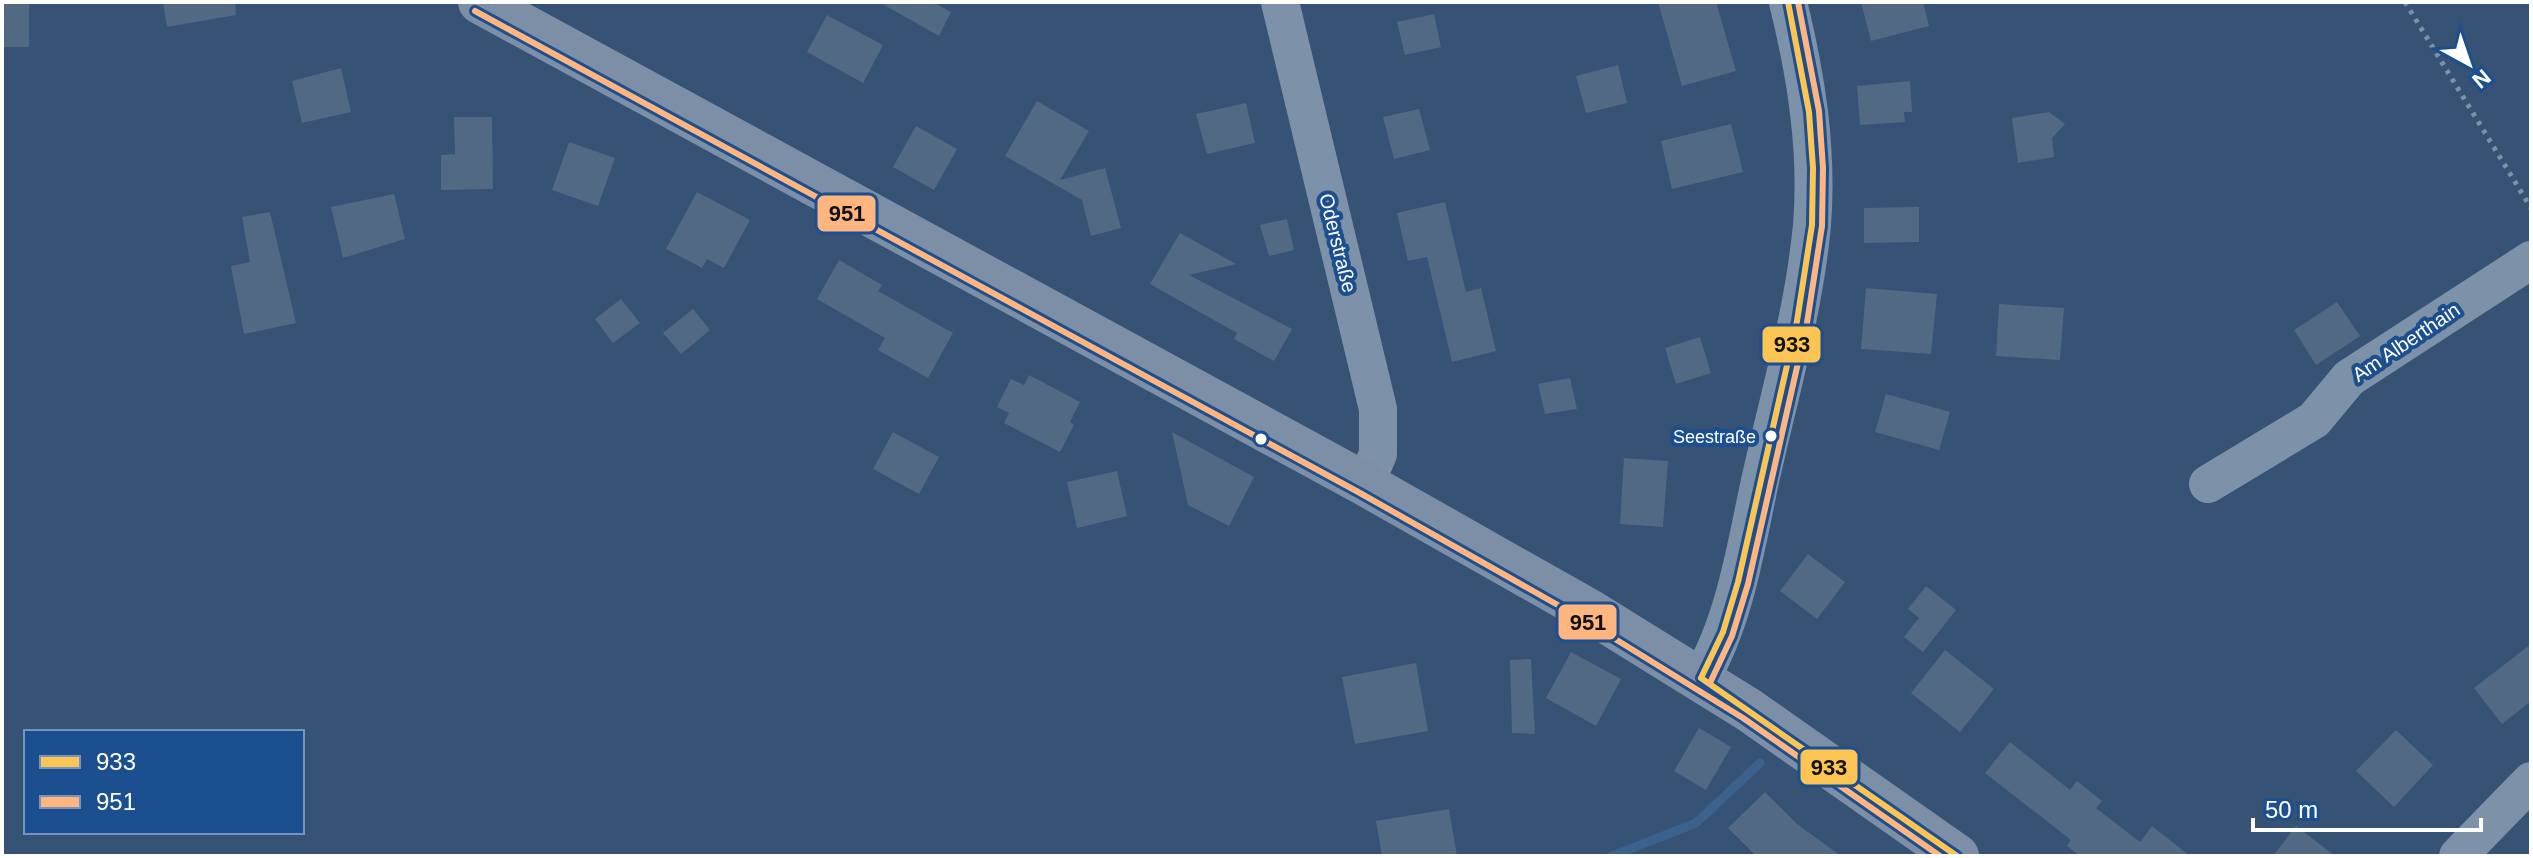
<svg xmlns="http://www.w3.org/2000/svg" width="2533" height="858" viewBox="0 0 2533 858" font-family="Arial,sans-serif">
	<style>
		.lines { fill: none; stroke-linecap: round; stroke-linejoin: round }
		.stream { stroke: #3b618d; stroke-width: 9 }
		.building { fill: #526984 }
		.path { stroke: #7d92a8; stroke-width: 5; stroke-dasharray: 4 6; stroke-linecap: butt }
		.minor { stroke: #7d92a8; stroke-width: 38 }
		.major { stroke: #7d8ea7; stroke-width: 44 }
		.bus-1-casing { stroke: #1b4f8f; stroke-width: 12 }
		.bus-2-casing { stroke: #1b4f8f; stroke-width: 12 }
		.bus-1 { stroke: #fcc553; stroke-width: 6 }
		.bus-2 { stroke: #ffb580; stroke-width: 6 }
		.bus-dot { fill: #fff; stroke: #1b4f8f; stroke-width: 3 }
		.labels { text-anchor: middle; stroke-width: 8; stroke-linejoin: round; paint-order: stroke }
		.bus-label { font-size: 18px; fill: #fff; stroke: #1b4f8f; text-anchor: end }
		.street-label { font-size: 20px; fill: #fff; stroke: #1b4f8f }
		.line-badge { stroke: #1b4f8f; stroke-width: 3 }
		.pale-badge-label { font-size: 22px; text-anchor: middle; font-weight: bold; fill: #111 }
	</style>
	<rect width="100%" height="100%" fill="#365274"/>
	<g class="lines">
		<path class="stream" d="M 1612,856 L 1696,823 L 1760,763"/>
	</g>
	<path class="building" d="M 2,2 L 29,2 L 29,47 L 2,47 Z
		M 163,2 L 235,2 L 236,15 L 167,27 Z
		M 879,2 L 933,2 L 951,12 L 939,36 Z
		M 1658,2 L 1716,2 L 1736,71 L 1682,86 Z
		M 1861,2 L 1923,2 L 1929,26 L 1871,41 Z
		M 1434,14 L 1441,47 L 1405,55 L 1397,22 Z
		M 827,15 L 883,45 L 863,83 L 807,52 Z
		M 1618,65 L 1627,103 L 1586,113 L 1576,76 Z
		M 341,68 L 351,112 L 302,123 L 292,81 Z
		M 1910,81 L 1912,112 L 1904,112 L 1905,122 L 1860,125 L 1857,86 Z
		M 1037,101 L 1089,131 L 1060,180 L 1105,168 L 1121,228 L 1091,236 L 1082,200 L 1005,156 Z
		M 1246,103 L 1255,143 L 1207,154 L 1196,114 Z
		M 1419,109 L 1430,150 L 1394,159 L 1383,117 Z
		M 2049,112 L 2065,124 L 2052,138 L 2054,157 L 2018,163 L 2012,118 Z
		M 454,117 L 492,117 L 493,189 L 441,190 L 441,155 L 455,154 Z
		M 1731,124 L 1743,172 L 1672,189 L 1661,141 Z
		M 916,126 L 957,149 L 934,190 L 893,167 Z
		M 569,142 L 615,158 L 598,206 L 552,190 Z
		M 697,192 L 750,220 L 724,268 L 707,259 L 702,268 L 666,249 Z
		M 394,194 L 405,239 L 343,258 L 331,207 Z
		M 1445,202 L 1466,292 L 1481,288 L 1496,351 L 1452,362 L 1427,257 L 1408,261 L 1397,213 Z
		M 1919,207 L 1919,242 L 1864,243 L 1864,208 Z
		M 270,212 L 296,323 L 244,334 L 231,266 L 250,262 L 242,217 Z
		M 1287,219 L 1294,250 L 1269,256 L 1260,225 Z
		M 1180,233 L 1236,264 L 1189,275 L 1292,329 L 1274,361 L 1234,339 L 1237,333 L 1150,284 Z
		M 839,260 L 882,285 L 878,291 L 953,333 L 928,378 L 878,350 L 885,338 L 817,299 Z
		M 1866,288 L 1937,294 L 1931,354 L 1861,349 Z
		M 621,299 L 640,323 L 613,343 L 595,319 Z
		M 2337,302 L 2360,336 L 2316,365 L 2294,330 Z
		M 1999,304 L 2064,308 L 2060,360 L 1996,356 Z
		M 693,309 L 710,330 L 681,354 L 663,333 Z
		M 1700,337 L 1711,373 L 1676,384 L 1665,348 Z
		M 1029,375 L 1080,402 L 1070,422 L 1074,425 L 1060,452 L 1004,423 L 1009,413 L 997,407 L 1011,379 L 1024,385 Z
		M 1570,378 L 1577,409 L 1545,414 L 1538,384 Z
		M 1886,394 L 1950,412 L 1939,450 L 1875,432 Z
		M 893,432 L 939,457 L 919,494 L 873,469 Z
		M 1172,432 L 1254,477 L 1229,526 L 1188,505 Z
		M 1624,458 L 1668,461 L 1663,527 L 1620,524 Z
		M 1117,471 L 1127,516 L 1077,528 L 1067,482 Z
		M 1808,554 L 1845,582 L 1817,619 L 1780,591 Z
		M 1926,586 L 1956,610 L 1923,652 L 1904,637 L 1919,618 L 1908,609 Z
		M 2531,644 L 2531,701 L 2502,724 L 2474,688 Z
		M 1945,650 L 1994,689 L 1960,732 L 1911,693 Z
		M 1571,652 L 1621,679 L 1596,726 L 1546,698 Z
		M 1531,659 L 1535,734 L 1512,733 L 1510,660 Z
		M 1416,663 L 1428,731 L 1355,744 L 1342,677 Z
		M 1699,728 L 1731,747 L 1706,790 L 1674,771 Z
		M 2396,730 L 2433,765 L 2394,807 L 2356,771 Z
		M 2010,742 L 2070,790 L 2077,781 L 2102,801 L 2096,808 L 2140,842 L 2152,826 L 2190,856 L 2080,856 L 2067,846 L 2071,840 L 1985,773 Z
		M 1765,792 L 1797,824 L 1841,856 L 1756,856 L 1728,828 Z
		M 1449,809 L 1457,856 L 1382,856 L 1376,821 Z
		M 2296,826 L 2335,856 L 2273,856 Z"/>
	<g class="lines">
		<path class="path" d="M 2405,2 L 2531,208"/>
		<path class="minor" d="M 1280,2 L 1378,409 L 1378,454 L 1365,484
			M 2208,484 L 2314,420 L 2349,378 L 2531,260
			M 1701,678 C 1735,620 1746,546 1760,481 C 1779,396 1804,311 1812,225 C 1818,149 1806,75 1788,2
			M 2458,856 L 2531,781"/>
		<path class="major" d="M 480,2 L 1365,484 L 1591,612 L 1749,710 L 1957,856"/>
		<g class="bus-1-casing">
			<path id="bus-1" d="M 1701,678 L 1723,632 L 1738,582 L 1797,321 L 1812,225 L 1813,168 L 1809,112 L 1788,2
				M 1701,678 L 1957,856"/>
		</g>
		<g class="bus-2-casing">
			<path id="bus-2" d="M 475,11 L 1360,493 L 1586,621 L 1743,718 L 1940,856
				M 1710,683 L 1732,636 L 1748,584 L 1807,323 L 1822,226 L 1823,168 L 1819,111 L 1798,2"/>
		</g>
		<use href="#bus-1" class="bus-1"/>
		<use href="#bus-2" class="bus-2"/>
	</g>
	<g class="bus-dot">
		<circle cx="1771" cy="436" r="7"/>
		<circle cx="1261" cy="439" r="7"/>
	</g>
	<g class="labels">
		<g class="bus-label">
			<text x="1756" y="443">Seestraße</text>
		</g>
		<g class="street-label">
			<text transform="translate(1338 243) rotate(76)" y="7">Oderstraße</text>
			<text transform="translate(2406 342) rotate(-34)" y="7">Am Alberthain</text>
		</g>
	</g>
	<g class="line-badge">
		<rect x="816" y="194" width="61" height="39" rx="8" fill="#ffb580"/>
		<rect x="1761" y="325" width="61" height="39" rx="8" fill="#fcc553"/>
		<rect x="1557" y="603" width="61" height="38" rx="8" fill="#ffb580"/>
		<rect x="1799" y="748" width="60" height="38" rx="8" fill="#fcc553"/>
	</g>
	<g class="pale-badge-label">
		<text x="847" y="221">951</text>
		<text x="1792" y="352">933</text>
		<text x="1588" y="630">951</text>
		<text x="1829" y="775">933</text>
	</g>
	<rect width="2533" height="858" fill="none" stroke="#ffffff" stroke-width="8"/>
	<rect x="24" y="730" width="280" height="104" fill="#1b4f8f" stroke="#7695bc" stroke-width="2"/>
	<rect x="40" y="756" width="40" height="12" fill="#fcc553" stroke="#7695bc" stroke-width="2"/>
	<text x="96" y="770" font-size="24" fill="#ffffff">933</text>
	<rect x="40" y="796" width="40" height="12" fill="#ffb580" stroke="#7695bc" stroke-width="2"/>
	<text x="96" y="810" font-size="24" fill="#ffffff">951</text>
	<g transform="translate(2469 64) rotate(140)" stroke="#1b4f8f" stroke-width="6" paint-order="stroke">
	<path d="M0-6L14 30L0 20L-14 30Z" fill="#ffffff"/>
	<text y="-12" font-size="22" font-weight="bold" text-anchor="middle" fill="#ffffff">N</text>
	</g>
	<path d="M2253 818v12h228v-12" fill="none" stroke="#ffffff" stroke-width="4"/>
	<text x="2265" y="818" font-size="24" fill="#ffffff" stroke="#1b4f8f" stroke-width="6" paint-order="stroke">50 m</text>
</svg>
